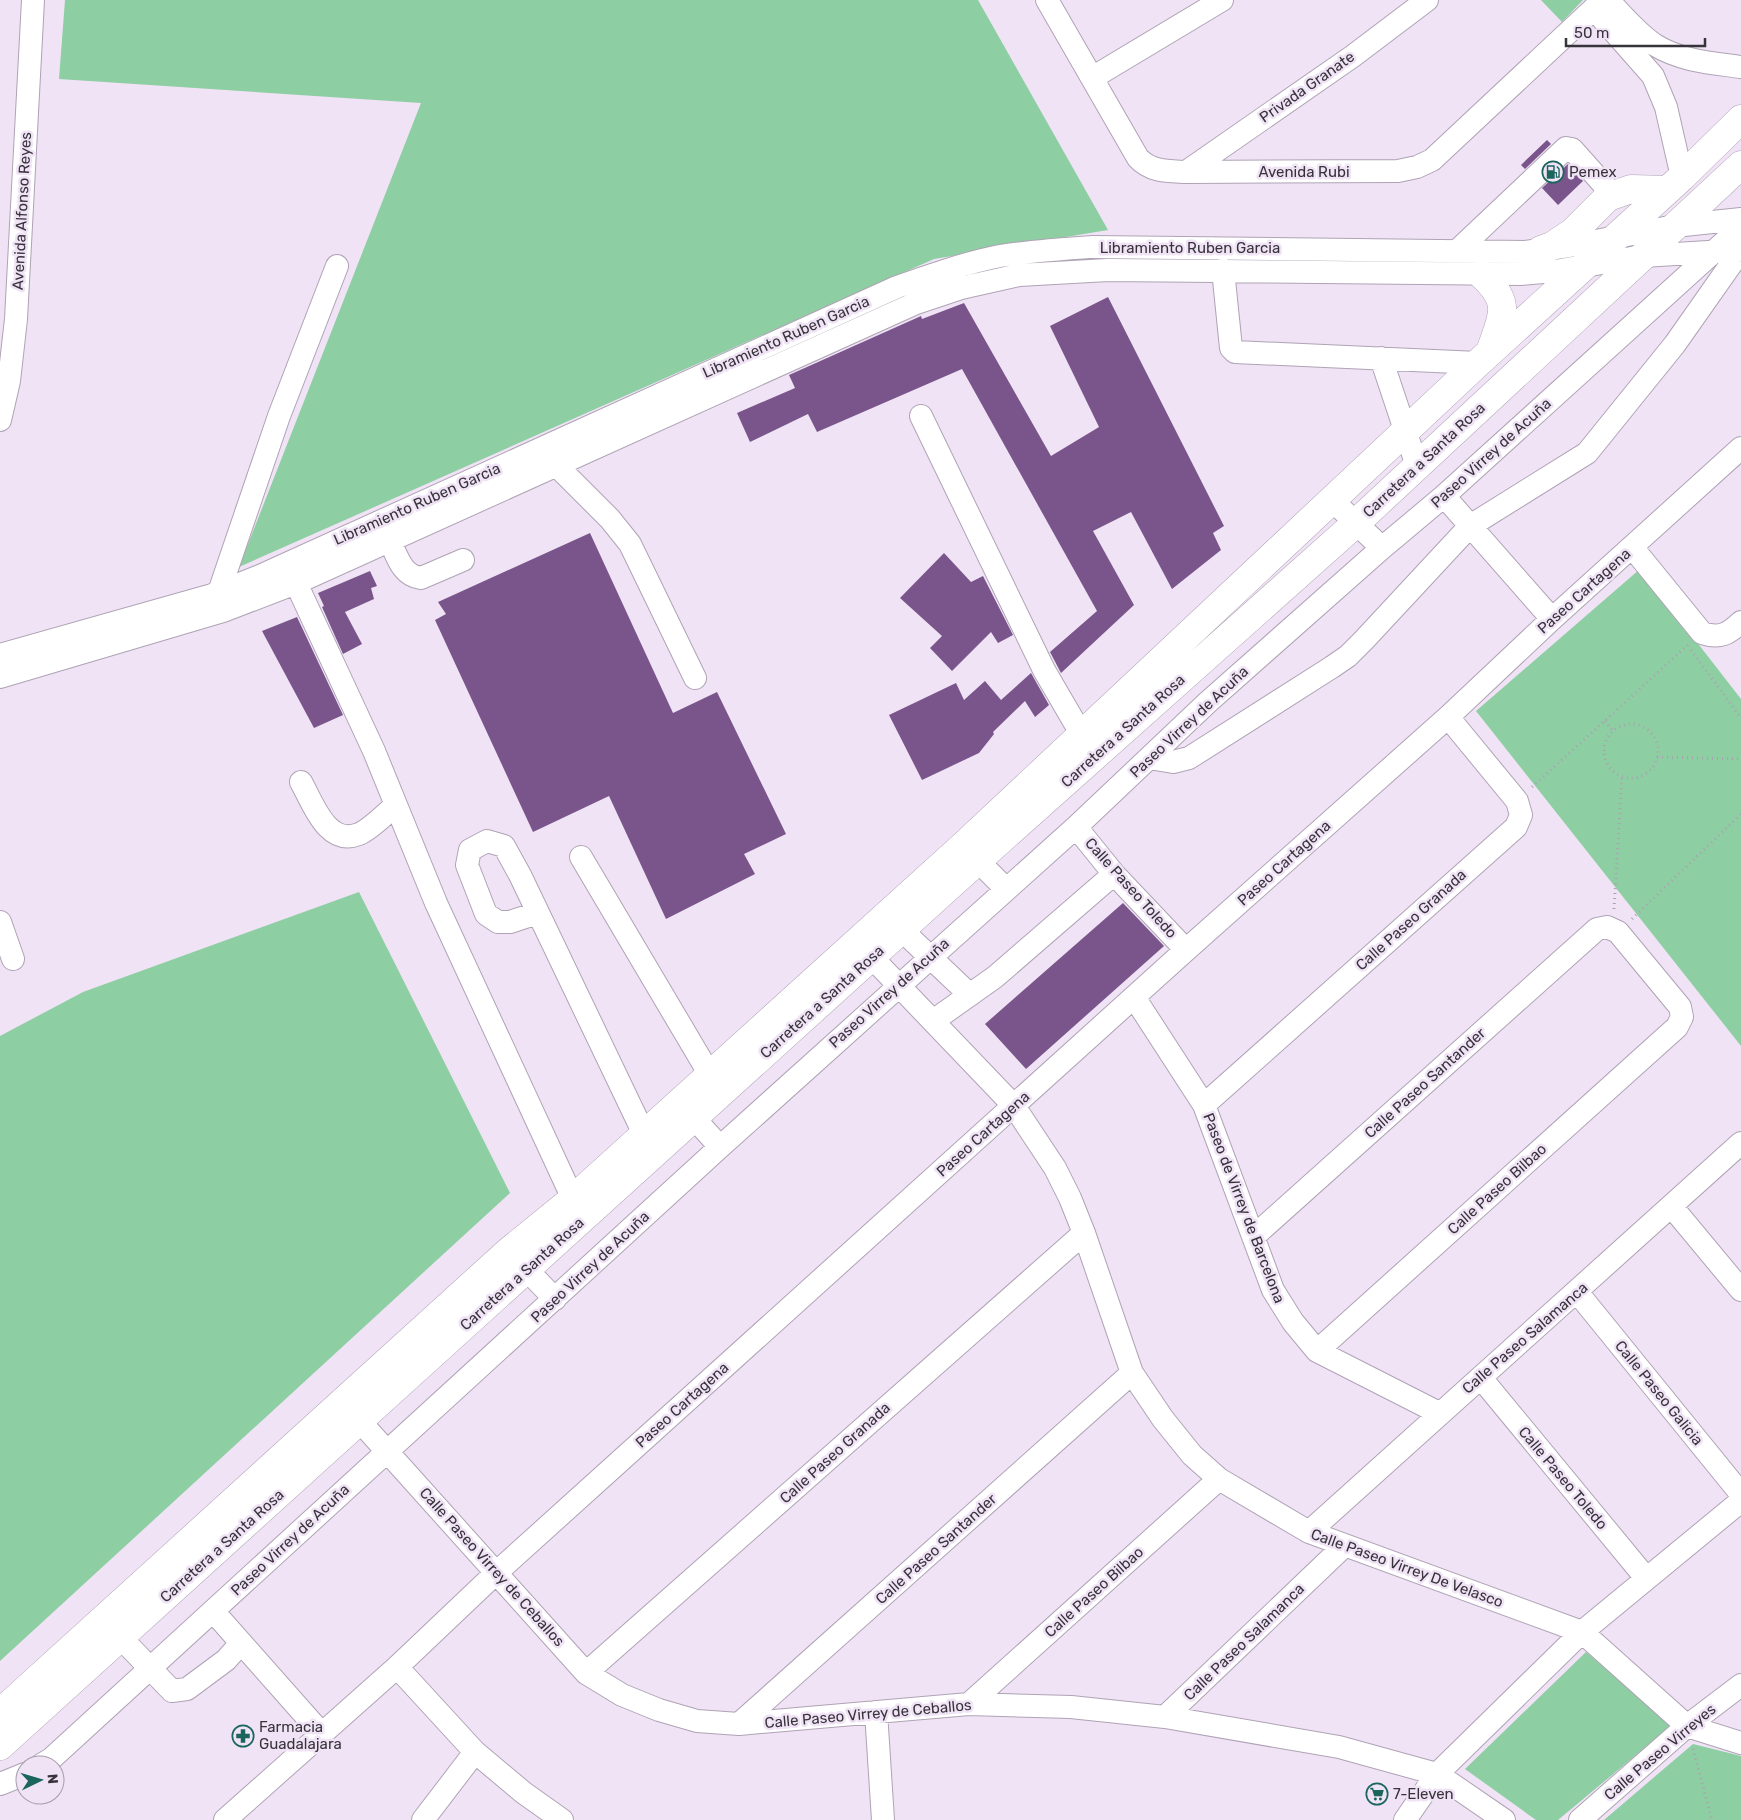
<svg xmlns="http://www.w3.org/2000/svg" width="1741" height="1820" viewBox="0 0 1741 1820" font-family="Rubik,sans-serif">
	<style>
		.green { fill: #8ecea3 }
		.building { fill: #7a558b }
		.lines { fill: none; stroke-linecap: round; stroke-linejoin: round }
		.minor-casing { stroke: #afa3b5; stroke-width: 24 }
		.major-casing { stroke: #afa3b5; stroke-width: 29 }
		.path { stroke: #aba2b0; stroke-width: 3; stroke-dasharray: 1 4; stroke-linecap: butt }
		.minor { stroke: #fff; stroke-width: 22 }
		.major { stroke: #fff; stroke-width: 28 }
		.labels { text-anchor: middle; stroke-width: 5; stroke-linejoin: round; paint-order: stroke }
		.street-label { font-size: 15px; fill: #37333a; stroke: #efe3f5 }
		.poi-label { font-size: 15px; fill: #37333a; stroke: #efe3f5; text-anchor: start }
	</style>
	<rect width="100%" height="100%" fill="#efe3f5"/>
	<path class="green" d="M 65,0 L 978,0 L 1108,230 L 934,259 L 239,567 L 421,103 L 59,79 Z
		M 1541,0 L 1583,0 L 1562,22 Z
		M 1640,569 L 1741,699 L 1741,1046 L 1476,711 Z
		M 359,892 L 510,1193 L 0,1661 L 0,1036 L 83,992 Z
		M 1586,1652 L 1672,1725 L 1558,1820 L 1536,1820 L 1465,1769 Z
		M 1693,1744 L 1741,1756 L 1741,1820 L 1604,1820 Z"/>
	<path class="building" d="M 1547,140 L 1551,144 L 1525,169 L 1521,165 Z
		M 1568,164 L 1583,181 L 1558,205 L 1542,188 Z
		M 1108,297 L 1224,526 L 1213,533 L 1221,550 L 1172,589 L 1131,512 L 1093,531 L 1134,605 L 1061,673 L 1050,652 L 1097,611 L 962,369 L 817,432 L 808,414 L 750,442 L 737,413 L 795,388 L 789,375 L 921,316 L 922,319 L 964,303 L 1051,456 L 1099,427 L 1050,326 Z
		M 590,533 L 673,713 L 717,692 L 786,834 L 744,854 L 755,874 L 666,919 L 609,796 L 533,832 L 435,620 L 446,614 L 438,602 Z
		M 944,553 L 971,582 L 983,576 L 1013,635 L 998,643 L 991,632 L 952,671 L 930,648 L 942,636 L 900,598 Z
		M 370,571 L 377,586 L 371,588 L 374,599 L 345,612 L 362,644 L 343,654 L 322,607 L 324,606 L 318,593 Z
		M 297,617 L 343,715 L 314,728 L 262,631 Z
		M 1031,673 L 1049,705 L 1035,717 L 1025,701 L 993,732 L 994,734 L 979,753 L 922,780 L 889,715 L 956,683 L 964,700 L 985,681 L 1001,700 Z
		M 1123,903 L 1164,946 L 1026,1069 L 985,1024 Z"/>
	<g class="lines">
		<g class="minor-casing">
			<path id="minor" d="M 1047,0 L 1138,158 C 1151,172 1168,171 1186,172 L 1398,171 L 1417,167 L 1432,160 L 1603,0
				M 1608,0 C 1622,15 1638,34 1655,45 C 1681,61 1712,63 1741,67
				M 1594,9 L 1653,76 L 1666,107 L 1682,177
				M 1092,78 L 1222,0
				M 1186,172 L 1353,56 L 1427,0
				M 1457,251 L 1566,148 L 1572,149 L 1613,195
				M 1223,270 L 1231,348 L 1235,352 L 1478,363
				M 1381,358 L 1417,466
				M 921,416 L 1044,670 L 1090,749
				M 0,420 L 9,381 L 16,319 L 33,0
				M 557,466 L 610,519 L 630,544 L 695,678
				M 1444,496 L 1552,619
				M 1332,500 L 1382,548
				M 390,541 C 397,556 402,576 421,578 L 463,560
				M 1632,547 L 1702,633 C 1720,639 1728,634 1741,622
				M 296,583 L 374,751 L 436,903 L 573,1199
				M 219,592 L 279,416 L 337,266
				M 0,655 L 212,595 L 260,576 L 897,287 C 931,275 965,263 1000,256 C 1031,251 1062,249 1092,247 L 1525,252 L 1569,246 L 1675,226 L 1741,219
				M 0,677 L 223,611 L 296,583 L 916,303 L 961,288 L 1019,275 L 1108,270 L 1521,274 L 1555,271 L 1643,256 L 1741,250
				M 1149,758 L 1173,762 L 1189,758 L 1332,667 L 1348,656 L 1364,640 L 1470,526 L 1587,453 L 1675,344 L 1741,250
				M 301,782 C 313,803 327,847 359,834 C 370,830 386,813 396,805
				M 1076,827 L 1114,874 L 1186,950
				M 966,849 L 1005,888
				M 581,857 L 710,1075
				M 537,913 L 510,922 L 498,922 L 486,914 L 467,865 L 470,850 L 487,841 L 504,846 L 520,875 L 644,1134
				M 889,918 L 970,995
				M 0,922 L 13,959
				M 861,946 L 1014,1106 L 1055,1168 L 1070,1198 L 1084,1233 L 1132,1373 L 1163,1419 L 1192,1455 L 1219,1479 L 1309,1532 L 1582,1632 L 1687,1726 L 1741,1743
				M 1134,997 L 1204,1105 L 1273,1290 L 1293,1322 L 1317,1351 L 1439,1413
				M 933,1021 L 995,977 L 1114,874
				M 1204,1105 L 1516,827 L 1521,815 L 1517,801 L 1448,717
				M 694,1118 L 720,1147
				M 1672,1207 L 1741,1290
				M 1253,1237 L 1597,929 L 1607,927 L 1618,932 L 1680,1007 L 1682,1017 L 1677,1027 L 1317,1351
				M 526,1269 L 555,1299
				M 1577,1292 L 1741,1494
				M 1481,1378 L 1646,1578
				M 348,1408 L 586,1673 L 622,1695 L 659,1710 L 697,1721 L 739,1724 L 969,1704 L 1071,1707 L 1165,1717 L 1339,1747 L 1437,1774 L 1504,1820
				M 1309,1532 L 1741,1143
				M 213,1611 L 321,1733
				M 121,1638 L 172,1691 L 187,1689 L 226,1660 L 241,1643
				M 397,1667 L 475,1752 L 524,1793 L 562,1820
				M 586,1673 L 1084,1233
				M 969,1704 L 1219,1479
				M 876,1712 L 883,1820
				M 1165,1717 L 1344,1546
				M 739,1724 L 1132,1373
				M 41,1765 L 51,1759 L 720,1147 L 1076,827 L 1208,702 L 1382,548 L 1444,496 L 1741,227
				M 0,1784 L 25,1774
				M 225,1820 L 397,1667 L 496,1573 L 1186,950 L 1448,717 L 1552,619 L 1741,448
				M 423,1820 L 475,1752
				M 1405,1820 L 1437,1774 L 1582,1632 L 1741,1501
				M 1580,1820 L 1687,1726 L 1741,1685"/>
		</g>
		<g class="major-casing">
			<path id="major" d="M 1541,250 L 1552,246 L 1573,232 L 1608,197 L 1631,189 L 1667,190
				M 1482,275 C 1513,304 1502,316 1490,352
				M 0,1713 L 509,1251 L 573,1199 L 963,846 L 1478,363 L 1682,177 L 1741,119
				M 0,1746 L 977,861 L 1356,523 L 1741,165"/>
		</g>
		<path class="path" d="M 1691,650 L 1741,718
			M 1605,721 L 1613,731
			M1604 751a27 27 0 1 1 54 0a27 27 0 1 1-54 0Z
			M 1657,757 L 1741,759
			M 1532,787 L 1688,645
			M 1614,909 L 1622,777
			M 1632,919 L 1741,814
			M 1693,1749 L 1712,1820"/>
		<use href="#minor" class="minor"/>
		<use href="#major" class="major"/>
	</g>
	<defs>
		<g id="fuel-ring" transform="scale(1.125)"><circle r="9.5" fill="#efe3f5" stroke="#1b655d" stroke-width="1.5"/><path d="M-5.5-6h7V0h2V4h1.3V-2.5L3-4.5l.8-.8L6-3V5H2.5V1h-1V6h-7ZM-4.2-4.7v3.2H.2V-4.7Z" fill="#1b655d"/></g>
		<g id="pharmacy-ring" transform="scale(1.125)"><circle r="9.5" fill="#efe3f5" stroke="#1b655d" stroke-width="1.5"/><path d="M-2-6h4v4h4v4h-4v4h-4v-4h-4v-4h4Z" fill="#1b655d"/></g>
		<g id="supermarket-ring" transform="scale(1.125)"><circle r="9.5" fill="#efe3f5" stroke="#1b655d" stroke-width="1.5"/><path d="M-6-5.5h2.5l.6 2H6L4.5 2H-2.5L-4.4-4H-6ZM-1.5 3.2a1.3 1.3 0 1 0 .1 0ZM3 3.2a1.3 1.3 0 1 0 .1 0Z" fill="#1b655d"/></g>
	</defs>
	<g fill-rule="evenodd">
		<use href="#fuel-ring" x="1553" y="172"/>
		<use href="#pharmacy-ring" x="243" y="1736"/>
		<use href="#supermarket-ring" x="1377" y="1794"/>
	</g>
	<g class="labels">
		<g class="street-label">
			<text transform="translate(1307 87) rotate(-35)" y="5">Privada Granate</text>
			<text x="1304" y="177">Avenida Rubi</text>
			<text transform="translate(22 211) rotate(-87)" y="5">Avenida Alfonso Reyes</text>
			<text x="1190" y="253">Libramiento Ruben Garcia</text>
			<text transform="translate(786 337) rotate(-24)" y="5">Libramiento Ruben Garcia</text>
			<text transform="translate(1491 453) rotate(-42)" y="5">Paseo Virrey de Acuña</text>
			<text transform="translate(1424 460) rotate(-43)" y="5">Carretera a Santa Rosa</text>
			<text transform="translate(417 504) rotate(-24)" y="5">Libramiento Ruben Garcia</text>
			<text transform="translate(1584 591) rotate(-42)" y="5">Paseo Cartagena</text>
			<text transform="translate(1189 722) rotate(-43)" y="5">Paseo Virrey de Acuña</text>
			<text transform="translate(1123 731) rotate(-42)" y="5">Carretera a Santa Rosa</text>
			<text transform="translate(1284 863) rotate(-42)" y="5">Paseo Cartagena</text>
			<text transform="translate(1131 888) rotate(48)" y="5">Calle Paseo Toledo</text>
			<text transform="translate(1411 920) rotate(-42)" y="5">Calle Paseo Granada</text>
			<text transform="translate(889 993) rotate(-42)" y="5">Paseo Virrey de Acuña</text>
			<text transform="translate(822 1002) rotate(-42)" y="5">Carretera a Santa Rosa</text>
			<text transform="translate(1425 1083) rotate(-42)" y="5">Calle Paseo Santander</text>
			<text transform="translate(983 1134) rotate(-42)" y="5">Paseo Cartagena</text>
			<text transform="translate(1497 1189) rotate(-42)" y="5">Calle Paseo Bilbao</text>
			<text transform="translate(1244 1208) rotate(69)" y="5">Paseo de Virrey de Barcelona</text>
			<text transform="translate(590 1267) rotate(-43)" y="5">Paseo Virrey de Acuña</text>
			<text transform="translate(522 1274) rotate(-42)" y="5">Carretera a Santa Rosa</text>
			<text transform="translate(1525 1338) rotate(-41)" y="5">Calle Paseo Salamanca</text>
			<text transform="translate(1659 1393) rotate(51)" y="5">Calle Paseo Galicia</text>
			<text transform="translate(682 1405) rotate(-42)" y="5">Paseo Cartagena</text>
			<text transform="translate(835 1453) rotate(-42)" y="5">Calle Paseo Granada</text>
			<text transform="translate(1563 1478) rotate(50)" y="5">Calle Paseo Toledo</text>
			<text transform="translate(290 1540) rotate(-43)" y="5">Paseo Virrey de Acuña</text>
			<text transform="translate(222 1546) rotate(-42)" y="5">Carretera a Santa Rosa</text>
			<text transform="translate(936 1549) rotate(-42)" y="5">Calle Paseo Santander</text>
			<text transform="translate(492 1567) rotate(48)" y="5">Calle Paseo Virrey de Ceballos</text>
			<text transform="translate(1407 1568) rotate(20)" y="5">Calle Paseo Virrey De Velasco</text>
			<text transform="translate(1094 1592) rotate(-42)" y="5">Calle Paseo Bilbao</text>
			<text transform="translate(1244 1642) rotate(-44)" y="5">Calle Paseo Salamanca</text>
			<text transform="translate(868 1714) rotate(-5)" y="5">Calle Paseo Virrey de Ceballos</text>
			<text transform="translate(1660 1752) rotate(-40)" y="5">Calle Paseo Virreyes</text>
		</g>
		<g class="poi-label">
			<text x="1569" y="177">Pemex</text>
			<text x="259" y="1732">Farmacia<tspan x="259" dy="17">Guadalajara</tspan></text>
			<text x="1393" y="1799">7-Eleven</text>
		</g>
	</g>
	<g transform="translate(40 1780) rotate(85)"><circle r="24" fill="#efe3f5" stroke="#a59daa"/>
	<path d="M0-4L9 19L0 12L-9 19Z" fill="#1b655d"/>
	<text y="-8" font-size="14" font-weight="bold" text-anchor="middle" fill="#37333a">N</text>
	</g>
	<path d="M1566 38v8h139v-8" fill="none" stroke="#37333a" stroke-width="2.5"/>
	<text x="1574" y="38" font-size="15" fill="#37333a" stroke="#efe3f5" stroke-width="4" paint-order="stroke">50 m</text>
</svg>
